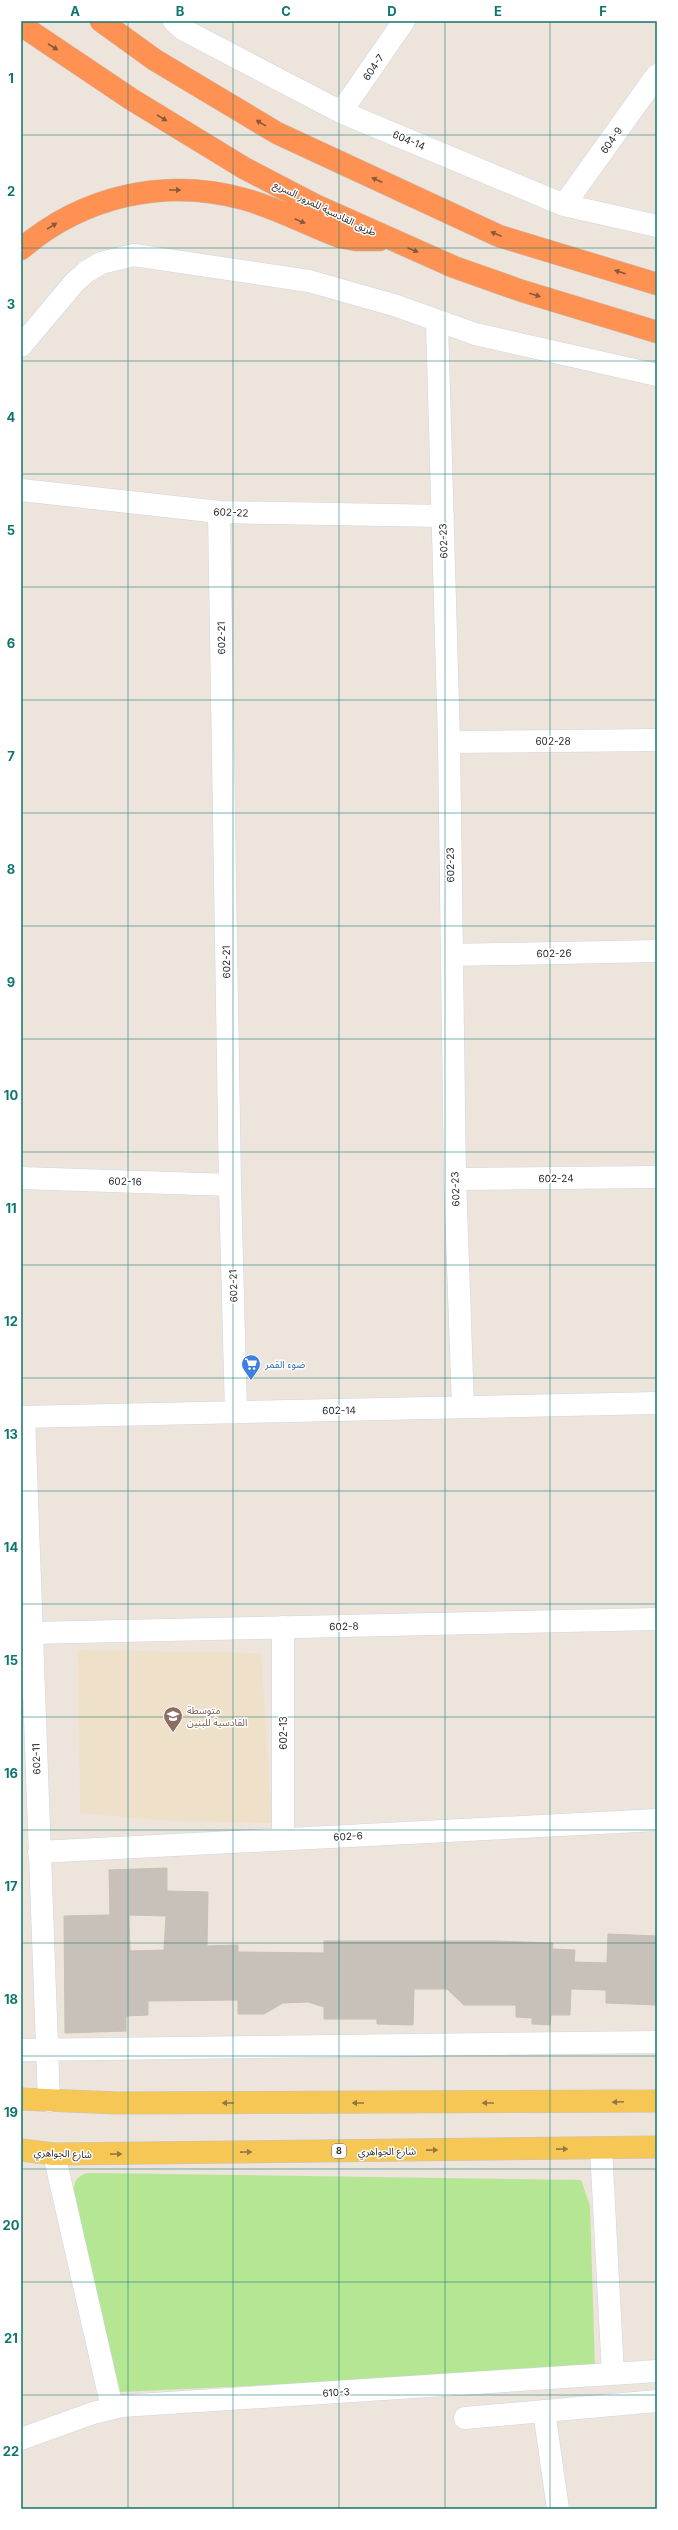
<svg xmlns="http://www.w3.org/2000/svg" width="678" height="2530" viewBox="0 0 678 2530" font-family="Inter,'Noto Sans Arabic',sans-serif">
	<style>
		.education { fill: #efe0c9 }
		.green { fill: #b5e694 }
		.building { fill: #c8c1ba; stroke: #c8c0b4; fill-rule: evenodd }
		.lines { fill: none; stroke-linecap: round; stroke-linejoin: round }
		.minor-casing { stroke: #d0d5e3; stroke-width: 23 }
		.major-casing { stroke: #c3c3c3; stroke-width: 23 }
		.highway-casing { stroke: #c3c3c3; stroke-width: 23 }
		.minor { stroke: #fff; stroke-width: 22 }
		.major { stroke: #f7c755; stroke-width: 22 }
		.highway { stroke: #ff9253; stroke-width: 22 }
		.oneway { fill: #8a593c }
		.oneway2 { fill: #907840 }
		.grid { fill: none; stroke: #0f766e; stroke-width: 1; stroke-opacity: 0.55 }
		.labels { text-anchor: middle; stroke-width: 3; stroke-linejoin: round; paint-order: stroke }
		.shield { fill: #fff; stroke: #6a6a6a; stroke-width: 1 }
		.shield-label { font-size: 9px; font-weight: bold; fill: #2a2a2a }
		.street-label { font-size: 10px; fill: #2a2a2a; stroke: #fff }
		.shop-label { font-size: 10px; fill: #366cbe; stroke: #fff; text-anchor: start }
		.education-label { font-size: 10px; fill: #785e54; stroke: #fff; text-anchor: start }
		.neatline { fill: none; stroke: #0f766e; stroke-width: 1.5 }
		.grid-label { font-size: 13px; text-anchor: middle; font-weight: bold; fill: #0f766e }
	</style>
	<rect width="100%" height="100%" fill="#ede4db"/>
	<path class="education" d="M 78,1650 L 261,1653 L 272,1823 L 173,1821 L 80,1813 Z"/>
	<path class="green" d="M 90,2173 L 581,2180 L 590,2206 L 595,2370 L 120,2392 L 116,2390 L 74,2192 C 73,2180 79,2174 90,2173 Z"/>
	<path class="building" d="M 167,1868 L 167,1891 L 208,1892 L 207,1946 L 238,1945 L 238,1952 L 324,1953 L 324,1941 L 494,1941 L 553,1943 L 552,1949 L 575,1950 L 574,1962 L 607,1963 L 608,1934 L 657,1936 L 657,2005 L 606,2003 L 606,1990 L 571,1989 L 570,2015 L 551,2015 L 550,2025 L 532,2024 L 532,2018 L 516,2017 L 516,2005 L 464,2005 L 447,1989 L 414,1989 L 413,2025 L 377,2024 L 377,2019 L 324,2019 L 324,2007 L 308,2002 L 283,2003 L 264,2014 L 238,2014 L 238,2000 L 148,2001 L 148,2015 L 126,2016 L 126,2031 L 65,2033 L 64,1916 L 110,1915 L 109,1870 ZM 129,1915 L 166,1916 L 164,1950 L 130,1951 Z"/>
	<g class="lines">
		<g class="minor-casing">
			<path id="minor" d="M 174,21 L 184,30 L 341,112 L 564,205 L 657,226
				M 341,112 L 404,21
				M 564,205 L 657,75
				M 437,322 L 449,742 L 455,1179 L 463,1407
				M 21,346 L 74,283 L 86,272 L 101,263 L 134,255 L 309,281 L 397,306 L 475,334 L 657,375
				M 21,490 L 219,512 L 443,516
				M 219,512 L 230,1185 L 236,1412
				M 449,742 L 657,740
				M 452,955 L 657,951
				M 21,1178 L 230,1185
				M 455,1179 L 657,1177
				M 21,1417 L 657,1403
				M 24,1417 L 49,2101
				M 31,1633 L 657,1619
				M 283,1839 L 283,1627
				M 39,1852 L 657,1820
				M 21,2050 L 657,2042
				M 601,2148 L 613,2374
				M 54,2154 L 112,2408
				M 544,2411 L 558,2509
				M 465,2418 L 657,2401
				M 21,2439 L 93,2413 L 122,2406 L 657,2371"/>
		</g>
		<g class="major-casing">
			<path id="major" d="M 21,2099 L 117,2103 L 657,2101
				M 21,2150 L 54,2154 L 657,2147"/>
		</g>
		<g class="highway-casing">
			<path id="highway" d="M 101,21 L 155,60 L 277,133 L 499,236 L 657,284
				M 21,25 L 131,99 L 244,168 L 315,205 L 454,267 L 522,291 L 657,332
				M 21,249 C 83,196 165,177 244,199 C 277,208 308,225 340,237 L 356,240 L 379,240"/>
		</g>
		<use href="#minor" class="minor"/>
		<use href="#major" class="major"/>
		<use href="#highway" class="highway"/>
	</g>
	<defs><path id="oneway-solid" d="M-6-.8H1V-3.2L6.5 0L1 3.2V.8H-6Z"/></defs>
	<g class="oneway">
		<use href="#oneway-solid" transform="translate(53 47) rotate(33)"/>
		<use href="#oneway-solid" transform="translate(162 118) rotate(31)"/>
		<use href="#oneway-solid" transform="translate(261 123) rotate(-149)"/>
		<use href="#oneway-solid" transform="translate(377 180) rotate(-155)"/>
		<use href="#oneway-solid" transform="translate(175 190)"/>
		<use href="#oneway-solid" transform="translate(300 221) rotate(23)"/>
		<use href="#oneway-solid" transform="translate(52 226) rotate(-32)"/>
		<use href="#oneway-solid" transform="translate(496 234) rotate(-157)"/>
		<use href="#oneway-solid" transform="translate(413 250) rotate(23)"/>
		<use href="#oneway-solid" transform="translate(620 272) rotate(-163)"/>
		<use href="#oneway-solid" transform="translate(535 295) rotate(17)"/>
	</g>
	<g class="oneway2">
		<use href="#oneway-solid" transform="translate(618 2102) rotate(178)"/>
		<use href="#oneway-solid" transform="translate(228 2103) rotate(-180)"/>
		<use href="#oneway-solid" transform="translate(358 2103) rotate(-180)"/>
		<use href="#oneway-solid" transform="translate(488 2103) rotate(-180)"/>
		<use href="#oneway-solid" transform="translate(562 2149) rotate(-1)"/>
		<use href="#oneway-solid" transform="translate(432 2150) rotate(-1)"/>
		<use href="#oneway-solid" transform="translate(246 2152) rotate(-1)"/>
		<use href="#oneway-solid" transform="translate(116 2154) rotate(-1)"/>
	</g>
	<path class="grid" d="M 128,21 L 128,2509M 233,21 L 233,2509M 339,21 L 339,2509M 445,21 L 445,2509M 550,21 L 550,2509M 21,135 L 657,135M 21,248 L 657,248M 21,361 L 657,361M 21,474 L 657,474M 21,587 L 657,587M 21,700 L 657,700M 21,813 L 657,813M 21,926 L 657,926M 21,1039 L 657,1039M 21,1152 L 657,1152M 21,1265 L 657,1265M 21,1378 L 657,1378M 21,1491 L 657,1491M 21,1604 L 657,1604M 21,1717 L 657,1717M 21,1830 L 657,1830M 21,1943 L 657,1943M 21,2056 L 657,2056M 21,2169 L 657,2169M 21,2282 L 657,2282M 21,2395 L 657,2395"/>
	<defs>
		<g id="supermarket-pin" transform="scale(1)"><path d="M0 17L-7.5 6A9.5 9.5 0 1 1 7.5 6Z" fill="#3f7fe0" stroke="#fff"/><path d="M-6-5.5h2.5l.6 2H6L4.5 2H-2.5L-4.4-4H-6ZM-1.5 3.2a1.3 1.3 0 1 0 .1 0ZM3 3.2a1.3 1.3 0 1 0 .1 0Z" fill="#fff"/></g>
		<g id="school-pin" transform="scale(1)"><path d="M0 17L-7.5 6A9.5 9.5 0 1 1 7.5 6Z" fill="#8d6e63" stroke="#fff"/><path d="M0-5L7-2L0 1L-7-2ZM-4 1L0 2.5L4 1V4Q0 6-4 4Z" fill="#fff"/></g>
	</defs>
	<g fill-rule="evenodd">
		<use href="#supermarket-pin" x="251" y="1364"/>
		<use href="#school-pin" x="173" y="1716"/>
	</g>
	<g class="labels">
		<rect class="shield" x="332" y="2144" width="14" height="14" rx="3"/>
		<g class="shield-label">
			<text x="339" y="2154">8</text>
		</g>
		<g class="street-label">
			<text transform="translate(373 67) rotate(-56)" y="4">604-7</text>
			<text transform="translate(409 140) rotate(23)" y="4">604-14</text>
			<text transform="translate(611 140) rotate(-55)" y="4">604-9</text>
			<text transform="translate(325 208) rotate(26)" y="4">طريق القادسية للمرور السريع</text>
			<text transform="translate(231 512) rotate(2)" y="4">602-22</text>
			<text transform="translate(443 541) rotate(-92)" y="4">602-23</text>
			<text transform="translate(221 638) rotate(-91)" y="4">602-21</text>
			<text x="553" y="745">602-28</text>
			<text transform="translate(450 865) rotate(-91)" y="4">602-23</text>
			<text transform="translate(554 953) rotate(-1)" y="4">602-26</text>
			<text transform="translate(226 962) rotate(-91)" y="4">602-21</text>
			<text transform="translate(556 1178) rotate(-1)" y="4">602-24</text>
			<text transform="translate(125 1181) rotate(2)" y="4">602-16</text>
			<text transform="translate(455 1189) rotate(-92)" y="4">602-23</text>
			<text transform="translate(233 1286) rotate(-92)" y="4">602-21</text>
			<text transform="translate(339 1410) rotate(-1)" y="4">602-14</text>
			<text transform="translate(344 1626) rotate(-1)" y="4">602-8</text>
			<text transform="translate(283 1733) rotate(-90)" y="4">602-13</text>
			<text transform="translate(36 1759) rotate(-92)" y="4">602-11</text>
			<text transform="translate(348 1836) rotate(-3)" y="4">602-6</text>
			<text transform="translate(387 2151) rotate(-1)" y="4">شارع الجواهري</text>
			<text transform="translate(63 2153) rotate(2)" y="4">شارع الجواهري</text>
			<text transform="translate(336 2392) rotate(-4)" y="4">610-3</text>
		</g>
		<g class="shop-label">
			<text x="265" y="1368">ضوء القمر</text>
		</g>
		<g class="education-label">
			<text x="187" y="1714">متوسطة<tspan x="187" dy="12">القادسية للبنين</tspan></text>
		</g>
	</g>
	<rect width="678" height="2530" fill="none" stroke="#ffffff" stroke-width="44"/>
	<rect x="22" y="22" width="634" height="2486" class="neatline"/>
	<g class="grid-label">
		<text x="75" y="16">A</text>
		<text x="180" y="16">B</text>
		<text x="286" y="16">C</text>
		<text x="392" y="16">D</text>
		<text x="498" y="16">E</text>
		<text x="603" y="16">F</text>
		<text x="11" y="83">1</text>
		<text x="11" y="196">2</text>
		<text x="11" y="309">3</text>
		<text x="11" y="422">4</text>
		<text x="11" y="535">5</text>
		<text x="11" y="648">6</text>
		<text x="11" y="761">7</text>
		<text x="11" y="874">8</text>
		<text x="11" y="987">9</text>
		<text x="11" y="1100">10</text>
		<text x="11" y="1213">11</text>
		<text x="11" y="1326">12</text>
		<text x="11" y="1439">13</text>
		<text x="11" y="1552">14</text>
		<text x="11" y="1665">15</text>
		<text x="11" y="1778">16</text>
		<text x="11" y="1891">17</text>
		<text x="11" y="2004">18</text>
		<text x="11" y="2117">19</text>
		<text x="11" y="2230">20</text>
		<text x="11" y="2343">21</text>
		<text x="11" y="2456">22</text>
	</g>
</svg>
